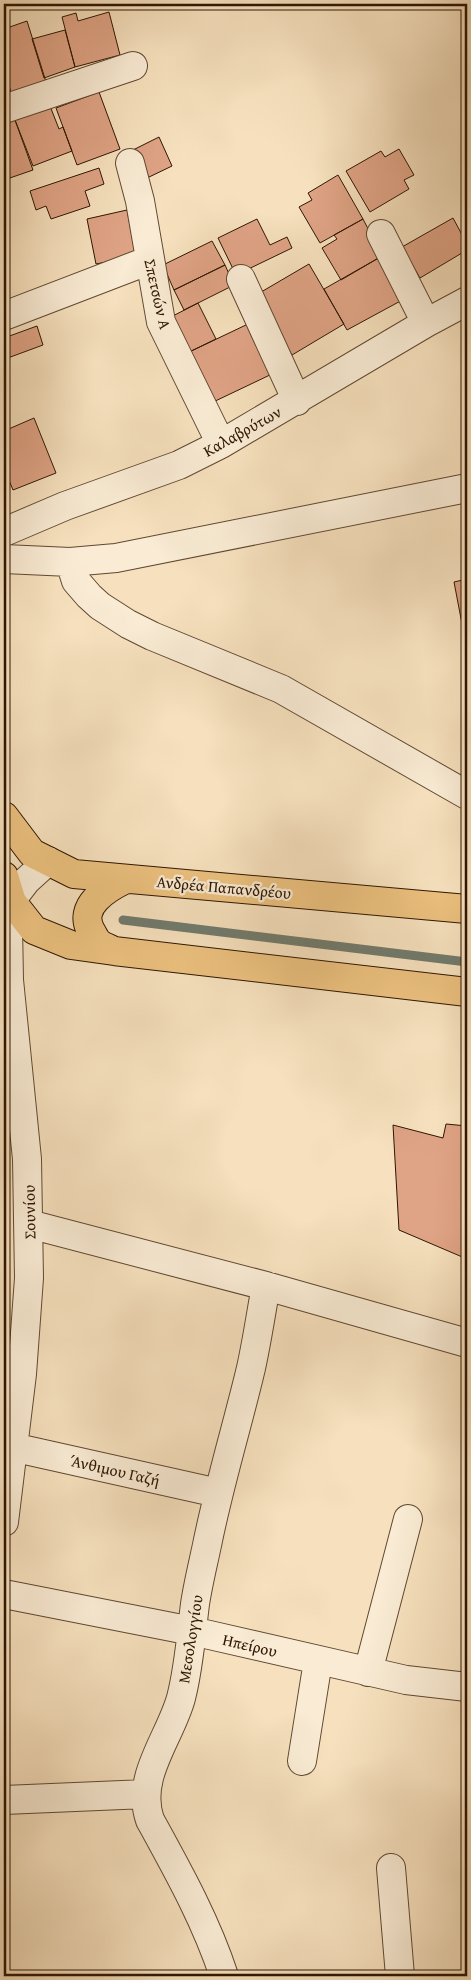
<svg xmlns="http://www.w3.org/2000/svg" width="471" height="1980" viewBox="0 0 471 1980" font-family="'Gentium Book Plus',serif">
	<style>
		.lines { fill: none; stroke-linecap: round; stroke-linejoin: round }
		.stream { stroke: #717a6c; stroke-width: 9 }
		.building { fill: #dfa385; stroke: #2e1602 }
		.minor-casing { stroke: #604831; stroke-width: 30 }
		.major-casing { stroke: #2e1602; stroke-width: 30 }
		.minor { stroke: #f9ebd4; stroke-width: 28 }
		.major { stroke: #ebc07e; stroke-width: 28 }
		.labels { text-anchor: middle; stroke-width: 4.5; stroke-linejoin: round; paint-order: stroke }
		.street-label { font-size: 16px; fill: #2e1602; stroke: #f9ebd4 }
	</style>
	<rect width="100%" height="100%" fill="#f6e0bd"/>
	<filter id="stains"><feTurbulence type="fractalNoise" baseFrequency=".004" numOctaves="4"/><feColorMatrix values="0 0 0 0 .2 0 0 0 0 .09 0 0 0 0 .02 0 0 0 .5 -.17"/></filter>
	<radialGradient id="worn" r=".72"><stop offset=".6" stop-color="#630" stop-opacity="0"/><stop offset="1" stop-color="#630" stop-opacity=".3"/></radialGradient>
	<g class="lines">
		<path class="stream" d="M 123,920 L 467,962"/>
	</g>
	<path class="building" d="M 109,12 L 120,55 L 75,67 L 62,17 L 76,13 L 78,21 Z
		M 27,21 L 47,85 L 12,96 L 4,69 L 4,29 Z
		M 65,30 L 75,67 L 44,78 L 32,39 Z
		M 99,92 L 120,149 L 77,165 L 56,108 Z
		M 50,106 L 59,129 L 63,127 L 72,151 L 33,166 L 15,120 Z
		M 4,118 L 15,120 L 33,170 L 4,180 Z
		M 159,137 L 172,166 L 147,178 L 133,150 Z
		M 399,149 L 414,175 L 404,180 L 409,189 L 370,212 L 346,171 L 381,151 L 385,157 Z
		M 99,168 L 104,184 L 85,191 L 90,206 L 51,219 L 46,206 L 36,210 L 30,191 Z
		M 338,175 L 363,219 L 320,243 L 299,207 L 312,200 L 308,193 Z
		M 127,210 L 136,256 L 96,264 L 87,219 Z
		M 453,218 L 467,244 L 467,250 L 420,278 L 402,247 Z
		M 257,219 L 270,245 L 287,237 L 292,248 L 236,275 L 218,238 Z
		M 363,219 L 382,256 L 341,280 L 322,248 L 337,239 L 334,235 Z
		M 212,241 L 225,265 L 174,290 L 163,265 Z
		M 382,256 L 406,298 L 347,330 L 324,289 Z
		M 309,264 L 344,324 L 292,355 L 256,295 Z
		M 225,265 L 234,285 L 184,310 L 174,290 Z
		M 198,303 L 216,339 L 185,354 L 167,319 Z
		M 248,324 L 272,374 L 209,404 L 185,354 Z
		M 37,326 L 43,345 L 5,359 L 4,338 Z
		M 34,418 L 56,473 L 13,490 L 4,468 L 4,431 Z
		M 467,579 L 467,650 L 454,582 Z
		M 446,1124 L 467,1126 L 467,1259 L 399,1230 L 393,1125 L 443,1138 Z"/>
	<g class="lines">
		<g class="minor-casing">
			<path id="minor" d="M 4,109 L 133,66
				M 130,163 L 140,201 L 161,322 L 221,444
				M 381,234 L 426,323
				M 241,279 L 297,401
				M 4,316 L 150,260
				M 4,532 L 65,506 L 179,465 L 221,444 L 426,323 L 467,301
				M 4,559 L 70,562 L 116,558 L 467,488
				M 70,562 L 76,581 L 89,596 L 100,606 L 128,624 L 152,636 L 281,689 L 467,795
				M 29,1224 L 266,1286 L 467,1343
				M 12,1447 L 218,1493
				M 4,1522 L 22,1374 L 29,1278 L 27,1159 L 9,980 L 8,926 L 12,902 L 16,894 L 26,881 L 48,861
				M 4,1594 L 192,1631 L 406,1680 L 467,1687
				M 368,1672 L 408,1519
				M 302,1761 L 318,1661
				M 4,1800 L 146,1794
				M 391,1868 L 400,1976
				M 224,1976 C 206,1921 178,1871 150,1820 C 135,1777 170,1738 181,1698 C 189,1667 191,1636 195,1604 C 198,1584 203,1564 207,1545 C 219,1485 237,1427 251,1368 C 257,1341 261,1313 266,1286"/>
		</g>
		<g class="major-casing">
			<path id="major" d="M 4,816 L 32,853 L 74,874 L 467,909
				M 4,876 L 12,902 L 34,930 L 71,945 L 114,951 L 467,992
				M 114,951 C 109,948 101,946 97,941 C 95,939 93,934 91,931 C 77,906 107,888 126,879"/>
		</g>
		<use href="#minor" class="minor"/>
		<use href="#major" class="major"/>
	</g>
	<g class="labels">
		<g class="street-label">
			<text transform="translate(158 294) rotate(77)" y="6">Σπετσών Α</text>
			<text transform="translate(242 431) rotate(-29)" y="6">Καλαβρύτων</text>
			<text transform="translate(224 887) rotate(5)" y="6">Ανδρέα Παπανδρέου</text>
			<text transform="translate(29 1212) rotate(-91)" y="6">Σουνίου</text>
			<text transform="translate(115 1470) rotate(13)" y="6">Άνθιμου Γαζή</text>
			<text transform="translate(190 1639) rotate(-81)" y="6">Μεσολογγίου</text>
			<text transform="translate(250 1645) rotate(13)" y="6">Ηπείρου</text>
		</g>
	</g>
	<rect width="471" height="1980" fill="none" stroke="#f6e0bd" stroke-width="20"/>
	<rect x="5" y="5" width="461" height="1970" fill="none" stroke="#2e1602" stroke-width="2.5"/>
	<rect x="10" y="10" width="451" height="1960" fill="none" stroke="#2e1602"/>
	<rect width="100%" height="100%" filter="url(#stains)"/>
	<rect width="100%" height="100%" fill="url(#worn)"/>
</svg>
